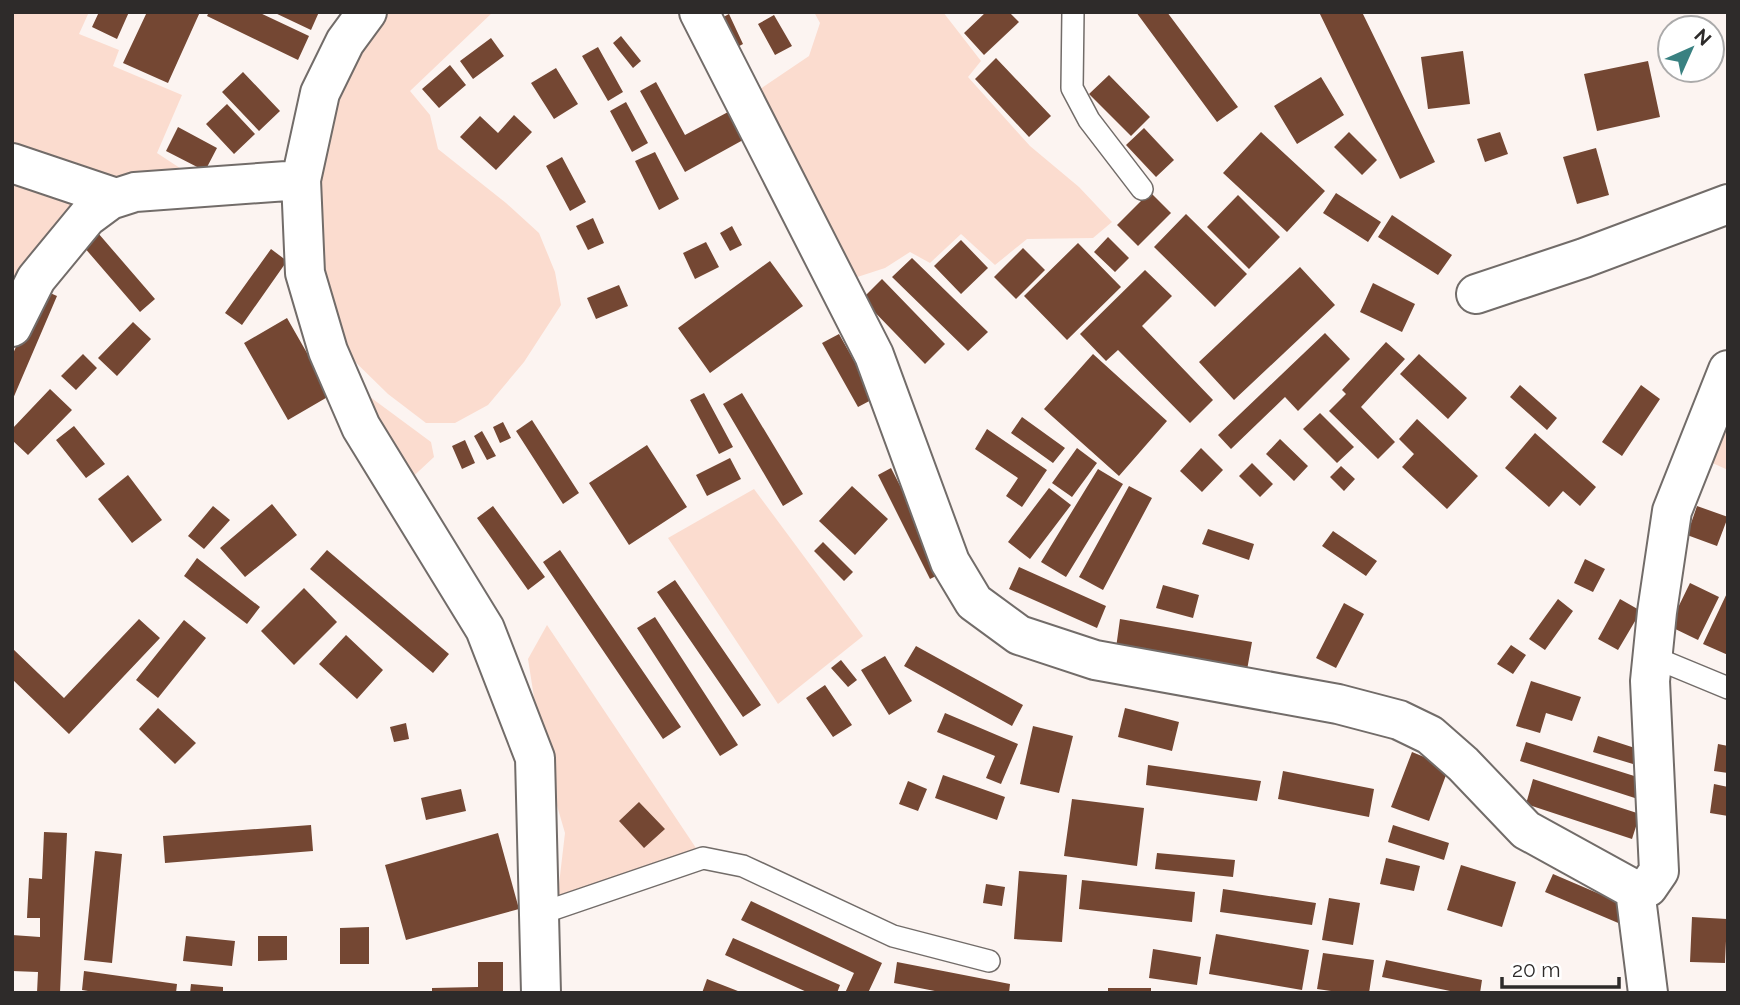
<svg xmlns="http://www.w3.org/2000/svg" width="1740" height="1005" viewBox="0 0 1740 1005" font-family="Raleway,sans-serif">
	<style>
		.green { fill: #fbdccf }
		.building { fill: #744733 }
		.lines { fill: none; stroke-linecap: round; stroke-linejoin: round }
		.service-casing { stroke: #726c69; stroke-width: 24 }
		.minor-casing { stroke: #726c69; stroke-width: 42 }
		.service { stroke: #fff; stroke-width: 21 }
		.minor { stroke: #fff; stroke-width: 38 }
	</style>
	<rect width="100%" height="100%" fill="#fcf4f1"/>
	<path class="green" d="M 12,12 L 89,12 L 79,34 L 119,50 L 113,66 L 182,95 L 157,153 L 192,176 L 120,179 L 75,174 L 12,145 Z
		M 388,12 L 493,12 L 410,91 L 430,115 L 438,149 L 506,203 L 539,233 L 555,272 L 561,305 L 524,362 L 488,405 L 455,423 L 426,423 L 388,394 L 343,350 L 322,258 L 319,171 L 334,91 L 366,36 Z
		M 814,12 L 943,12 L 981,61 L 968,77 L 1030,146 L 1079,187 L 1112,222 L 1093,238 L 1027,239 L 995,265 L 961,234 L 930,263 L 910,252 L 885,268 L 842,282 L 750,96 L 809,56 L 820,23 Z
		M 12,176 L 85,196 L 12,293 Z
		M 362,391 L 431,442 L 434,457 L 405,484 Z
		M 1728,410 L 1728,470 L 1708,461 Z
		M 754,489 L 863,636 L 778,704 L 668,538 Z
		M 547,625 L 698,851 L 557,901 L 565,833 L 544,761 L 528,659 Z"/>
	<path class="building" d="M 99,12 L 129,12 L 117,39 L 92,27 Z
		M 147,12 L 200,12 L 168,83 L 123,63 Z
		M 209,12 L 258,12 L 309,36 L 298,60 L 207,16 Z
		M 273,12 L 319,12 L 311,30 Z
		M 986,12 L 1009,12 L 1019,22 L 984,55 L 964,33 Z
		M 1136,12 L 1167,12 L 1238,107 L 1217,122 Z
		M 1319,12 L 1362,12 L 1435,162 L 1400,179 Z
		M 729,14 L 743,44 L 730,51 L 716,21 Z
		M 774,15 L 792,46 L 775,55 L 758,24 Z
		M 621,36 L 641,61 L 633,68 L 613,43 Z
		M 491,38 L 504,56 L 473,79 L 460,61 Z
		M 598,47 L 623,92 L 608,101 L 582,56 Z
		M 1463,51 L 1470,104 L 1428,109 L 1421,57 Z
		M 996,58 L 1051,116 L 1029,137 L 975,79 Z
		M 1648,61 L 1660,117 L 1597,131 L 1584,74 Z
		M 450,65 L 466,85 L 439,108 L 422,89 Z
		M 556,68 L 578,104 L 554,119 L 531,83 Z
		M 243,72 L 280,111 L 259,131 L 222,92 Z
		M 1109,75 L 1150,117 L 1131,136 L 1089,94 Z
		M 1321,77 L 1344,115 L 1297,144 L 1274,106 Z
		M 656,82 L 685,135 L 728,112 L 743,140 L 685,172 L 640,91 Z
		M 626,102 L 648,143 L 632,152 L 610,111 Z
		M 227,104 L 255,134 L 234,154 L 206,124 Z
		M 514,115 L 532,132 L 496,170 L 460,137 L 480,116 L 498,133 Z
		M 178,127 L 217,148 L 205,171 L 166,151 Z
		M 1144,128 L 1174,160 L 1156,177 L 1126,145 Z
		M 1261,132 L 1325,191 L 1287,232 L 1223,173 Z
		M 1349,132 L 1377,160 L 1362,175 L 1334,147 Z
		M 1500,132 L 1508,154 L 1485,162 L 1477,139 Z
		M 1596,148 L 1609,195 L 1577,204 L 1563,157 Z
		M 655,152 L 679,199 L 659,210 L 635,161 Z
		M 562,157 L 586,202 L 570,211 L 546,166 Z
		M 1150,192 L 1171,213 L 1138,246 L 1117,225 Z
		M 1336,193 L 1381,222 L 1368,242 L 1323,213 Z
		M 1238,195 L 1280,237 L 1249,269 L 1207,227 Z
		M 1186,214 L 1247,274 L 1215,307 L 1154,247 Z
		M 1392,215 L 1452,255 L 1438,275 L 1378,237 Z
		M 593,218 L 604,243 L 588,250 L 576,226 Z
		M 92,226 L 155,299 L 140,312 L 77,239 Z
		M 732,226 L 742,245 L 730,251 L 720,233 Z
		M 1108,237 L 1129,258 L 1115,272 L 1094,252 Z
		M 961,240 L 988,268 L 961,294 L 934,266 Z
		M 706,242 L 719,267 L 695,279 L 683,253 Z
		M 1078,243 L 1121,287 L 1067,340 L 1024,296 Z
		M 1023,248 L 1045,270 L 1016,299 L 994,277 Z
		M 271,249 L 287,261 L 242,325 L 225,313 Z
		M 912,258 L 988,332 L 968,351 L 892,277 Z
		M 770,261 L 803,306 L 710,373 L 678,328 Z
		M 1300,267 L 1335,305 L 1234,400 L 1199,362 Z
		M 1145,270 L 1172,296 L 1142,326 L 1213,400 L 1190,423 L 1118,350 L 1106,361 L 1080,334 Z
		M 882,279 L 945,344 L 925,364 L 862,299 Z
		M 1373,283 L 1415,304 L 1402,332 L 1360,312 Z
		M 619,285 L 628,306 L 596,319 L 587,298 Z
		M 41,289 L 57,296 L 12,401 L 12,356 Z
		M 287,318 L 331,395 L 288,420 L 244,343 Z
		M 133,322 L 151,339 L 117,376 L 98,358 Z
		M 1325,333 L 1350,359 L 1298,411 L 1285,397 L 1231,449 L 1218,435 Z
		M 839,334 L 875,398 L 858,407 L 822,343 Z
		M 1386,342 L 1405,359 L 1361,407 L 1395,442 L 1378,459 L 1329,411 L 1346,394 L 1342,390 Z
		M 83,354 L 97,368 L 76,390 L 61,376 Z
		M 1093,354 L 1167,421 L 1119,476 L 1044,409 Z
		M 1419,354 L 1467,398 L 1448,419 L 1400,374 Z
		M 1520,385 L 1557,418 L 1547,430 L 1510,397 Z
		M 1641,385 L 1660,399 L 1622,456 L 1602,442 Z
		M 50,389 L 72,410 L 28,455 L 12,440 L 12,429 Z
		M 704,393 L 733,447 L 719,454 L 690,400 Z
		M 742,393 L 803,494 L 783,506 L 723,404 Z
		M 1320,413 L 1354,447 L 1337,463 L 1303,429 Z
		M 1022,417 L 1065,448 L 1053,463 L 1011,433 Z
		M 1417,419 L 1478,476 L 1447,509 L 1402,467 L 1414,454 L 1399,439 Z
		M 532,420 L 579,493 L 563,504 L 516,431 Z
		M 503,422 L 511,438 L 500,443 L 493,427 Z
		M 74,426 L 105,464 L 86,478 L 56,440 Z
		M 987,429 L 1047,470 L 1022,507 L 1006,496 L 1018,478 L 975,449 Z
		M 482,431 L 496,456 L 487,460 L 474,436 Z
		M 1535,433 L 1596,487 L 1580,506 L 1563,491 L 1549,507 L 1505,468 Z
		M 1280,439 L 1308,466 L 1294,481 L 1266,454 Z
		M 465,440 L 475,463 L 462,469 L 452,446 Z
		M 647,445 L 687,507 L 629,545 L 589,483 Z
		M 1077,448 L 1097,463 L 1072,497 L 1052,483 Z
		M 1201,448 L 1223,470 L 1202,492 L 1180,471 Z
		M 730,458 L 741,479 L 707,496 L 696,475 Z
		M 1252,463 L 1273,484 L 1260,497 L 1239,476 Z
		M 1341,466 L 1355,479 L 1344,491 L 1330,477 Z
		M 891,468 L 944,572 L 930,579 L 878,475 Z
		M 1098,469 L 1123,484 L 1066,577 L 1041,562 Z
		M 128,475 L 162,520 L 132,543 L 98,499 Z
		M 852,486 L 888,519 L 855,555 L 819,521 Z
		M 1129,486 L 1152,498 L 1103,590 L 1079,577 Z
		M 1049,488 L 1071,505 L 1030,559 L 1008,542 Z
		M 272,504 L 297,535 L 245,577 L 220,548 Z
		M 213,506 L 230,520 L 204,549 L 188,536 Z
		M 493,506 L 545,577 L 528,590 L 477,518 Z
		M 1697,506 L 1728,517 L 1717,546 L 1687,535 Z
		M 1208,529 L 1254,544 L 1249,560 L 1202,544 Z
		M 1333,531 L 1377,561 L 1366,576 L 1322,546 Z
		M 823,542 L 853,572 L 844,581 L 814,551 Z
		M 327,550 L 449,654 L 433,673 L 310,569 Z
		M 560,550 L 681,727 L 663,739 L 543,562 Z
		M 197,558 L 260,607 L 247,624 L 184,576 Z
		M 1585,559 L 1605,569 L 1593,592 L 1574,583 Z
		M 1019,567 L 1106,606 L 1097,628 L 1009,589 Z
		M 675,580 L 761,705 L 743,717 L 657,592 Z
		M 1690,583 L 1719,597 L 1698,640 L 1669,626 Z
		M 1163,585 L 1199,595 L 1193,618 L 1156,608 Z
		M 304,588 L 337,622 L 294,665 L 261,631 Z
		M 1728,591 L 1728,655 L 1703,644 Z
		M 1558,599 L 1573,611 L 1545,650 L 1529,639 Z
		M 1620,599 L 1641,611 L 1618,650 L 1598,639 Z
		M 1344,603 L 1364,614 L 1336,668 L 1316,658 Z
		M 655,617 L 738,745 L 720,756 L 637,628 Z
		M 139,619 L 160,638 L 69,734 L 12,679 L 12,648 L 64,698 Z
		M 1120,619 L 1252,642 L 1247,670 L 1116,648 Z
		M 184,620 L 206,638 L 158,698 L 136,680 Z
		M 346,635 L 383,670 L 357,699 L 319,664 Z
		M 1511,645 L 1526,655 L 1513,674 L 1497,664 Z
		M 916,646 L 1023,705 L 1012,726 L 904,666 Z
		M 885,656 L 912,701 L 889,715 L 861,670 Z
		M 841,660 L 857,680 L 848,687 L 831,668 Z
		M 1531,681 L 1581,697 L 1572,721 L 1546,713 L 1540,733 L 1516,726 Z
		M 825,685 L 852,725 L 833,737 L 806,698 Z
		M 158,708 L 196,743 L 175,764 L 139,729 Z
		M 1125,708 L 1179,722 L 1172,751 L 1118,737 Z
		M 945,713 L 1018,744 L 1001,784 L 986,778 L 995,756 L 937,732 Z
		M 406,723 L 409,739 L 394,742 L 390,727 Z
		M 1033,726 L 1073,736 L 1059,793 L 1020,784 Z
		M 1598,736 L 1638,749 L 1633,764 L 1593,752 Z
		M 1526,742 L 1647,780 L 1641,800 L 1520,761 Z
		M 1718,744 L 1728,746 L 1728,773 L 1714,771 Z
		M 1412,752 L 1449,767 L 1429,821 L 1391,807 Z
		M 1148,765 L 1261,781 L 1257,801 L 1146,785 Z
		M 1283,771 L 1374,789 L 1369,817 L 1278,799 Z
		M 943,775 L 1005,797 L 997,820 L 935,798 Z
		M 1533,779 L 1640,814 L 1632,839 L 1526,804 Z
		M 908,781 L 927,789 L 918,811 L 899,804 Z
		M 1714,784 L 1728,787 L 1728,816 L 1710,813 Z
		M 461,789 L 466,811 L 426,820 L 421,798 Z
		M 1072,799 L 1144,808 L 1137,866 L 1064,856 Z
		M 639,802 L 665,829 L 644,848 L 619,821 Z
		M 311,825 L 313,851 L 165,863 L 163,836 Z
		M 1393,825 L 1449,843 L 1444,860 L 1388,842 Z
		M 44,832 L 67,833 L 60,993 L 37,993 L 38,972 L 12,971 L 12,935 L 40,937 L 40,918 L 27,918 L 29,878 L 42,879 Z
		M 498,833 L 519,909 L 406,940 L 385,865 Z
		M 95,851 L 122,854 L 112,963 L 84,960 Z
		M 1157,853 L 1235,860 L 1233,877 L 1155,869 Z
		M 1386,858 L 1420,866 L 1414,891 L 1380,884 Z
		M 1461,865 L 1516,882 L 1502,927 L 1447,910 Z
		M 1019,871 L 1067,875 L 1062,942 L 1014,939 Z
		M 1553,874 L 1630,907 L 1623,925 L 1545,892 Z
		M 1082,880 L 1195,892 L 1192,922 L 1079,909 Z
		M 986,884 L 1005,887 L 1002,906 L 983,903 Z
		M 1223,889 L 1316,903 L 1312,925 L 1220,912 Z
		M 1329,898 L 1360,903 L 1353,945 L 1322,940 Z
		M 751,901 L 882,963 L 868,993 L 845,993 L 854,973 L 741,920 Z
		M 1692,917 L 1727,919 L 1725,963 L 1690,962 Z
		M 369,927 L 369,964 L 340,964 L 340,928 Z
		M 1216,934 L 1309,950 L 1302,990 L 1209,974 Z
		M 186,936 L 235,941 L 232,966 L 183,961 Z
		M 258,936 L 287,936 L 287,960 L 258,961 Z
		M 733,938 L 840,985 L 837,993 L 809,993 L 725,955 Z
		M 1153,949 L 1201,957 L 1197,985 L 1149,978 Z
		M 1323,953 L 1374,960 L 1369,993 L 1345,993 L 1317,989 Z
		M 1386,960 L 1482,980 L 1480,993 L 1460,993 L 1382,977 Z
		M 478,962 L 503,962 L 503,993 L 432,993 L 432,988 L 478,987 Z
		M 897,962 L 1010,984 L 1009,993 L 945,993 L 894,983 Z
		M 84,971 L 177,984 L 176,993 L 100,993 L 82,990 Z
		M 707,979 L 743,993 L 702,993 Z
		M 191,984 L 223,987 L 223,993 L 190,993 Z
		M 1108,988 L 1151,988 L 1151,993 L 1108,993 Z"/>
	<g class="lines">
		<g class="service-casing">
			<path id="service" d="M 1073,12 L 1072,88 L 1089,120 L 1142,189
				M 1653,657 L 1728,688
				M 539,914 L 703,858 L 743,866 L 893,936 L 989,961"/>
		</g>
		<g class="minor-casing">
			<path id="minor" d="M 367,12 L 345,42 L 320,93 L 301,180 L 305,273 L 328,351 L 361,427 L 485,629 L 535,758 L 541,993
				M 699,12 L 874,355 L 950,562 L 974,602 L 1019,635 L 1095,660 L 1338,704 L 1399,720 L 1430,735 L 1463,764 L 1526,830 L 1635,890 L 1648,887 L 1659,871 L 1650,681 L 1657,612 L 1672,511 L 1728,370
				M 12,163 L 116,198
				M 1476,294 L 1584,258 L 1728,204
				M 12,327 L 36,279 L 87,217 L 110,200 L 135,192 L 301,180
				M 1635,890 L 1648,993"/>
		</g>
		<use href="#service" class="service"/>
		<use href="#minor" class="minor"/>
	</g>
	<rect width="1740" height="1005" fill="none" stroke="#2e2b2a" stroke-width="28"/>
	<g transform="translate(1691 49) rotate(45)"><circle r="33" fill="#ffffff" stroke="#abaaaa" stroke-width="2"/>
	<path d="M0-5L12 26L0 18L-12 26Z" fill="#398181"/>
	<text y="-10" font-size="19" font-weight="bold" text-anchor="middle" fill="#2e2b2a">N</text>
	</g>
	<path d="M1502 977v10h117v-10" fill="none" stroke="#2e2b2a" stroke-width="3.5"/>
	<text x="1512" y="977" font-size="21" fill="#2e2b2a" stroke="#ffffff" stroke-width="5" paint-order="stroke">20 m</text>
</svg>
